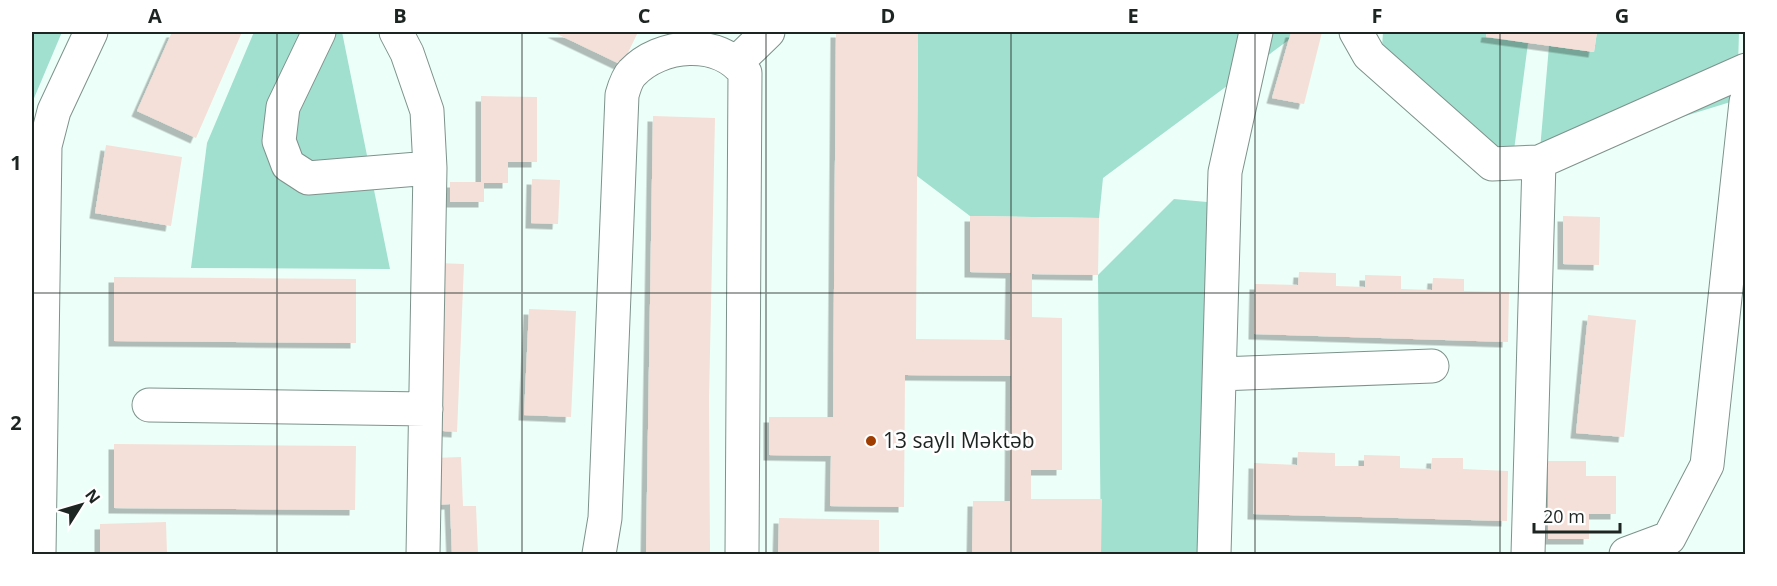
<svg xmlns="http://www.w3.org/2000/svg" width="1777" height="586" viewBox="0 0 1777 586" font-family="'Open Sans',sans-serif">
	<style>
		.green { fill: #a1e0ce }
		.building { fill: #f4e0d8; filter: url(#shadow) }
		.lines { fill: none; stroke-linecap: round; stroke-linejoin: round }
		.minor-casing { stroke: #7e928c; stroke-width: 35 }
		.minor { stroke: #fff; stroke-width: 33 }
		.grid { fill: none; stroke: #1d2522; stroke-width: 1.5; stroke-opacity: 0.55 }
		.poi-dot { fill: #9f3c00; stroke: #fff; stroke-width: 2 }
		.labels { text-anchor: middle; stroke-width: 5; stroke-linejoin: round; paint-order: stroke }
		.poi-label { font-size: 21px; fill: #1d2522; stroke: #fff; text-anchor: start }
		.neatline { fill: none; stroke: #1d2522; stroke-width: 2 }
		.grid-label { font-size: 20px; text-anchor: middle; font-weight: bold; fill: #1d2522 }
	</style>
	<defs>
		<filter id="shadow"><feDropShadow dx="-5.5" dy="5.5" stdDeviation="0" flood-color="#0004"/></filter>
	</defs>
	<rect width="100%" height="100%" fill="#edfff9"/>
	<path class="green" d="M 32,32 L 62,32 L 32,103 Z
		M 254,32 L 342,32 L 390,269 L 191,268 L 207,143 Z
		M 918,32 L 1291,32 L 1290,39 L 1103,178 L 1099,218 L 970,216 L 917,176 Z
		M 1383,32 L 1487,32 L 1486,36 L 1528,43 L 1513,158 L 1381,63 Z
		M 1597,32 L 1739,32 L 1737,100 L 1539,161 L 1549,46 L 1594,52 Z
		M 1174,199 L 1218,203 L 1208,554 L 1101,554 L 1098,275 Z"/>
	<path class="building" d="M 172,32 L 242,32 L 196,138 L 137,111 Z
		M 553,32 L 638,32 L 622,65 Z
		M 836,32 L 918,32 L 916,339 L 1010,340 L 1011,273 L 970,272 L 970,216 L 1099,218 L 1098,275 L 1032,274 L 1032,317 L 1062,318 L 1062,470 L 1031,470 L 1031,499 L 1102,499 L 1101,554 L 972,554 L 973,501 L 1010,501 L 1011,376 L 905,375 L 904,507 L 830,506 L 831,456 L 769,455 L 769,417 L 833,417 Z
		M 1291,32 L 1322,32 L 1304,104 L 1272,98 Z
		M 1487,32 L 1597,32 L 1594,52 L 1486,37 Z
		M 481,96 L 537,97 L 537,162 L 508,162 L 508,183 L 484,183 L 484,202 L 450,202 L 450,182 L 481,182 Z
		M 653,116 L 715,118 L 709,399 L 710,554 L 646,554 Z
		M 106,145 L 182,157 L 171,226 L 95,213 Z
		M 532,179 L 560,180 L 558,224 L 531,223 Z
		M 1563,216 L 1600,217 L 1599,265 L 1563,264 Z
		M 437,263 L 464,264 L 457,432 L 430,430 Z
		M 1299,272 L 1336,273 L 1336,286 L 1365,287 L 1365,275 L 1401,276 L 1401,289 L 1432,290 L 1433,278 L 1464,279 L 1464,291 L 1509,292 L 1508,342 L 1254,334 L 1255,284 L 1298,285 Z
		M 114,277 L 356,279 L 356,343 L 114,341 Z
		M 529,309 L 576,311 L 571,417 L 524,415 Z
		M 1588,315 L 1636,320 L 1624,437 L 1576,433 Z
		M 114,444 L 356,446 L 355,510 L 114,508 Z
		M 1298,452 L 1335,453 L 1335,466 L 1364,466 L 1364,455 L 1400,456 L 1400,468 L 1431,469 L 1432,458 L 1463,458 L 1463,469 L 1508,471 L 1507,521 L 1253,514 L 1254,463 L 1297,465 Z
		M 461,457 L 463,506 L 476,506 L 478,554 L 452,554 L 450,504 L 435,505 L 433,458 Z
		M 1548,461 L 1586,461 L 1586,476 L 1616,476 L 1616,514 L 1589,514 L 1589,539 L 1548,539 Z
		M 779,518 L 879,520 L 879,554 L 778,554 Z
		M 166,522 L 167,554 L 100,554 L 100,524 Z"/>
	<g class="lines">
		<g class="minor-casing">
			<path id="minor" d="M 319,32 L 283,107 L 279,141 L 288,165 L 308,178 L 430,168
				M 396,32 L 407,53 L 427,111 L 430,168 L 423,554
				M 1356,32 L 1369,55 L 1492,164 L 1539,162 L 1746,70
				M 737,62 L 768,32
				M 1220,374 L 1432,366
				M 149,405 L 426,409
				M 39,554 L 45,146 L 54,111 L 91,32
				M 599,554 L 605,518 L 622,95 C 624,88 627,78 632,73 C 660,43 719,38 745,73 L 742,554
				M 1214,554 L 1225,172 L 1256,32
				M 1528,554 L 1539,162
				M 1626,554 L 1669,538 L 1707,465 L 1746,102"/>
		</g>
		<use href="#minor" class="minor"/>
	</g>
	<path class="grid" d="M 277,32 L 277,554M 522,32 L 522,554M 766,32 L 766,554M 1011,32 L 1011,554M 1255,32 L 1255,554M 1500,32 L 1500,554M 32,293 L 1746,293"/>
	<circle class="poi-dot" cx="871" cy="441" r="6"/>
	<g class="labels">
		<g class="poi-label">
			<text x="883" y="448">13 saylı Məktəb</text>
		</g>
	</g>
	<rect width="1777" height="586" fill="none" stroke="#ffffff" stroke-width="66"/>
	<g transform="translate(81 505) rotate(53)" stroke="#ffffff" stroke-width="4.5" paint-order="stroke">
	<path d="M0-4.5L10 22L0 15L-10 22Z" fill="#1d2522"/>
	<text y="-9" font-size="16" font-weight="bold" text-anchor="middle" fill="#1d2522">N</text>
	</g>
	<path d="M1534 523v9h86v-9" fill="none" stroke="#1d2522" stroke-width="3"/>
	<text x="1543" y="523" font-size="18" fill="#1d2522" stroke="#ffffff" stroke-width="4.5" paint-order="stroke">20 m</text>
	<rect x="33" y="33" width="1711" height="520" class="neatline"/>
	<g class="grid-label">
		<text x="155" y="23">A</text>
		<text x="400" y="23">B</text>
		<text x="644" y="23">C</text>
		<text x="888" y="23">D</text>
		<text x="1133" y="23">E</text>
		<text x="1377" y="23">F</text>
		<text x="1622" y="23">G</text>
		<text x="16" y="170">1</text>
		<text x="16" y="430">2</text>
	</g>
</svg>
